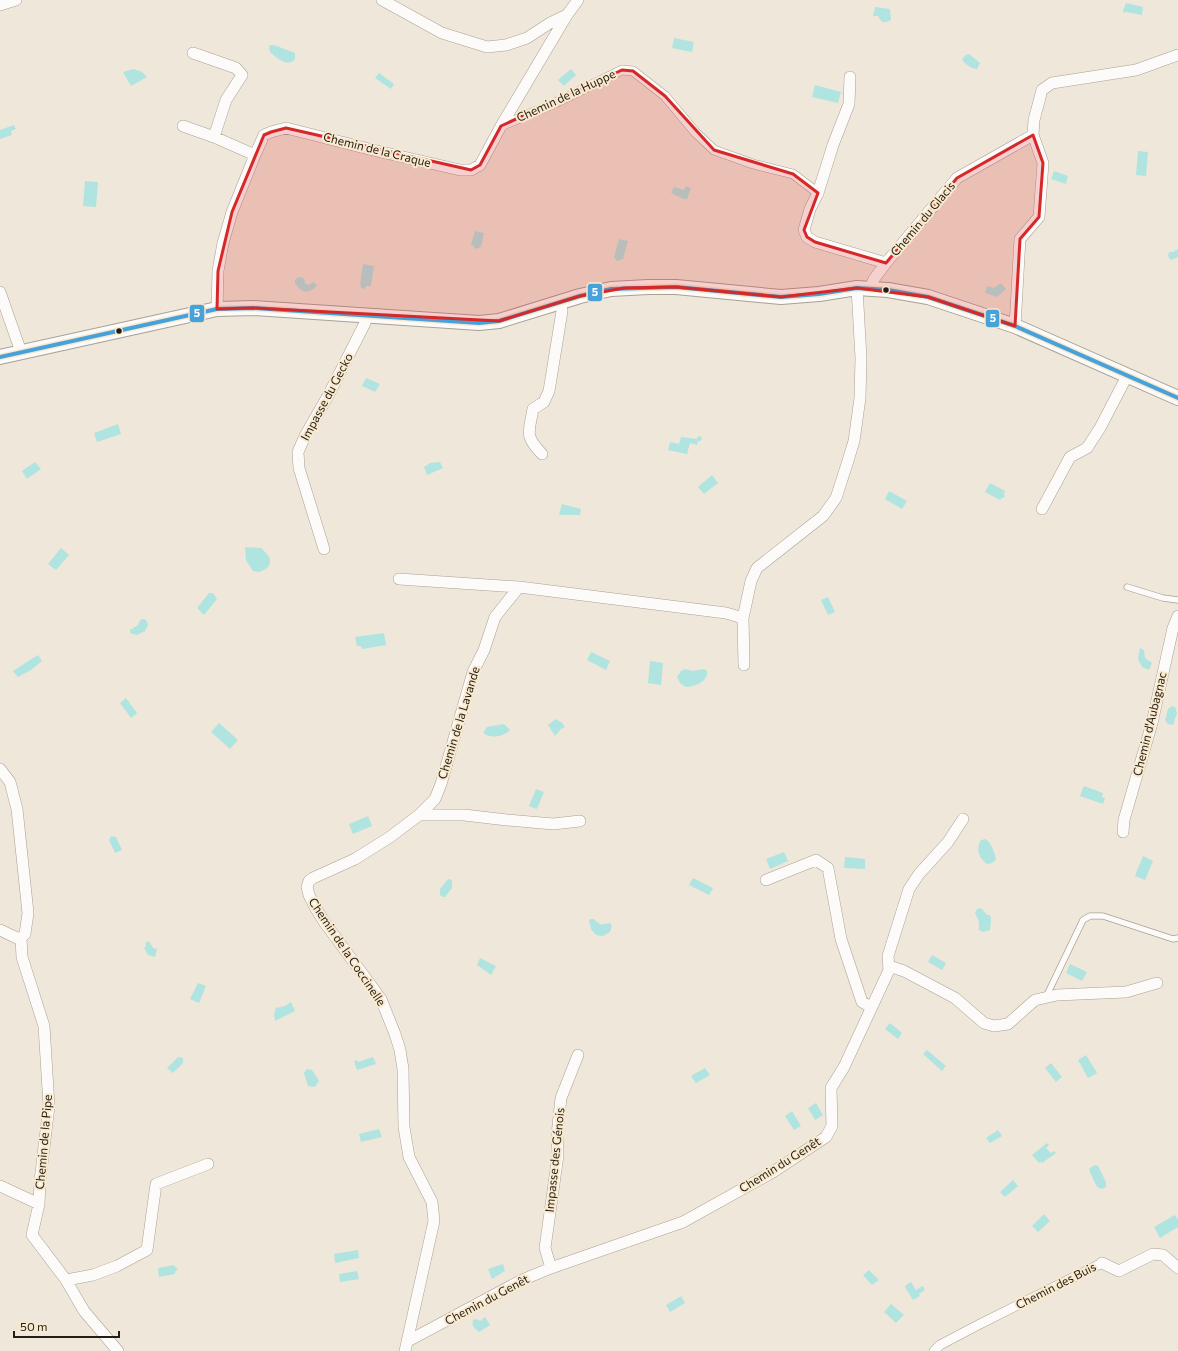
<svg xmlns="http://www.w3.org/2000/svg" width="1178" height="1351" viewBox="0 0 1178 1351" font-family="Commissioner,sans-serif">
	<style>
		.water { fill: #b0e4e1 }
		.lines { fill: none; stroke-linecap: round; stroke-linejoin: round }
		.service-casing { stroke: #a7a196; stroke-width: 7 }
		.pedestrian-casing { stroke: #a7a196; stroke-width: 10 }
		.minor-casing { stroke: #a7a196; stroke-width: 12 }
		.tertiary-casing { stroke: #a7a196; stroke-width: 16 }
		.service { stroke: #fdfbf9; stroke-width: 5.5 }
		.pedestrian { stroke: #fdfbf9; stroke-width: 9 }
		.minor { stroke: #fdfbf9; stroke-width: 11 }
		.tertiary { stroke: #fdfbf9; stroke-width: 14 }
		.bus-1-casing { stroke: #f9e9cf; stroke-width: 7 }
		.bus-1 { stroke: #48a2da; stroke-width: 4 }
		.marked { fill: #d62828; fill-opacity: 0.2; stroke: #d62828; stroke-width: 3; stroke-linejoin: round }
		.bus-dot { fill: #231d13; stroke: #f9e9cf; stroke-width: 1.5 }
		.labels { text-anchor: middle; stroke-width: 4; stroke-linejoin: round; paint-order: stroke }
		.street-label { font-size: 12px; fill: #231d13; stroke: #f9e9cf }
		.line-badge { stroke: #f9e9cf; stroke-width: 1.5 }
		.badge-label { font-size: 11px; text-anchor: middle; font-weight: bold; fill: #fff }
	</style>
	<rect width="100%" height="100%" fill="#efe7d9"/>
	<path class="water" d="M 1126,3 L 1143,7 L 1142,15 L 1126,12 L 1124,13 L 1123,11 Z
		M 875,7 L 890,9 L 891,20 L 887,22 L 882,22 L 878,16 L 873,16 Z
		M 674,38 L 694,42 L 692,52 L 672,48 Z
		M 270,45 L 274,45 L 295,53 L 295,59 C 288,68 277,58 270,52 L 269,47 Z
		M 969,54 L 980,63 L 977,69 C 972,69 964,64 962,59 L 966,55 Z
		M 134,69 L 142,72 L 147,77 L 131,86 L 123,72 Z
		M 571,69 L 576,75 L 564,86 L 558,80 Z
		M 379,73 L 394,84 L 391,89 L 375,78 Z
		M 815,85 L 841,92 L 838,103 L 812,97 Z
		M 14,125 L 16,129 L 11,131 L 12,135 L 0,139 L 0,130 Z
		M 1138,151 L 1148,152 L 1146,176 L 1136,175 Z
		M 1054,171 L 1068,176 L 1066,184 L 1051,179 Z
		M 85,181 L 98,182 L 96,207 L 83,206 Z
		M 686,186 L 691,188 L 687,199 L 684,199 L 671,193 L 674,187 L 684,190 Z
		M 475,231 L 484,233 L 481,247 L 474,249 L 474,246 L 471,245 Z
		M 619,239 L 628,241 L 623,259 L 617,261 L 614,257 Z
		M 1178,249 L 1178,257 L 1171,260 L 1168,256 L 1169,252 L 1173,252 Z
		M 363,264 L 374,266 L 371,286 L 366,286 L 365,289 L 361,288 L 361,285 L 360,285 Z
		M 298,277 L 304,278 L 305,283 L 308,285 L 314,282 L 317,286 C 308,294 302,294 295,283 L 295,280 Z
		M 1001,283 L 1006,289 L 997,297 L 985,293 L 987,286 L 994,288 Z
		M 366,378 L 380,384 L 375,392 L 362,386 Z
		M 118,424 L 121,434 L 97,442 L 94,433 Z
		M 698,436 L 702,437 L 701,441 L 698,441 L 697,445 L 690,443 L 687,454 L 668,450 L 670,442 L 679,444 L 681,437 L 697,439 Z
		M 35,462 L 41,469 L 27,479 L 22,471 Z
		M 440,462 L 443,468 L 427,475 L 424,467 L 430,463 Z
		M 712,475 L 718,483 L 704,494 L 698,487 Z
		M 990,483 L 1005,491 L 1004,494 L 1005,497 L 1002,498 L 1000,500 L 985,492 Z
		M 889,491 L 907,501 L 902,509 L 885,499 Z
		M 562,504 L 581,509 L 580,515 L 559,515 Z
		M 245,547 L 261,548 C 273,558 274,567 259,572 L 253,571 L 246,560 Z
		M 61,548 L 69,555 L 56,570 L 48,564 Z
		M 209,593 L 213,593 L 217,599 L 204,615 L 197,608 Z
		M 828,597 L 835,612 L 828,615 L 821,600 Z
		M 143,619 L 146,620 L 148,625 L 145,631 L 137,635 L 130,633 L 130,629 L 132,629 L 138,625 L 140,620 Z
		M 384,633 L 386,645 L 362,649 L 361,646 L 357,646 L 355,637 Z
		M 1140,648 L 1144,650 L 1145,658 L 1152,663 L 1149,670 L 1142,667 L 1138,659 Z
		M 591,652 L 610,661 L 606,670 L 587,660 Z
		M 38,655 L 42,661 L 31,670 L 18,677 L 13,671 Z
		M 650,661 L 663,663 L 661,685 L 648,683 Z
		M 685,669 L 693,671 L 704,669 L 707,671 C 709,681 694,687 686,687 L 680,683 L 677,677 L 681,671 Z
		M 126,698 L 137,713 L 131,718 L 120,703 Z
		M 1172,706 L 1175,707 L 1177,713 L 1173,725 L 1168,724 L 1165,720 L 1168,709 Z
		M 556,719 L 562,723 L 565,727 L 561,729 L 555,736 L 548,725 Z
		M 219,723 L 238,740 L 230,749 L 211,732 Z
		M 504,724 L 510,730 C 503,737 491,739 483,733 L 487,727 Z
		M 1084,786 L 1103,793 L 1102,797 L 1105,798 L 1103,804 L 1080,796 Z
		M 536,789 L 544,792 L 537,809 L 529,806 Z
		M 368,816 L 372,826 L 353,834 L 349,824 Z
		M 111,836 L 116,837 L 122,850 L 115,853 L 109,840 Z
		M 985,839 C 991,841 995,854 996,860 L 992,863 L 987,864 C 978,857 976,849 981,840 Z
		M 784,852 L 788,861 L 770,869 L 766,859 Z
		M 1143,856 L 1153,861 L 1145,880 L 1135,876 Z
		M 845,857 L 865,859 L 865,869 L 844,868 Z
		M 693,878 L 713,888 L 709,895 L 689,885 Z
		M 448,879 L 452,880 L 452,888 L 445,897 L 443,897 L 440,895 L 440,889 Z
		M 981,908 L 987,915 L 990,915 L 991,919 L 990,930 L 983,932 L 979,930 L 979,922 L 975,913 L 977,909 Z
		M 591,919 L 594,919 C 602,927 601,924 610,923 L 612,926 L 610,932 L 603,936 L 596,935 L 591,929 L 589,920 Z
		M 149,941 L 153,948 L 157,949 L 155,957 L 148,955 L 144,948 L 146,946 L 145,943 Z
		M 932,955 L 946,963 L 942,970 L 928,962 Z
		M 480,958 L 496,966 L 491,975 L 477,965 Z
		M 1070,964 L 1087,972 L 1082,981 L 1066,973 Z
		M 198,983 L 206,986 L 199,1003 L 190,999 Z
		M 291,1002 L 295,1011 L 275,1021 L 274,1014 L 276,1008 L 285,1006 Z
		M 890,1023 L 902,1033 L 898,1039 L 885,1029 Z
		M 927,1050 L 946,1066 L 942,1071 L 923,1054 Z
		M 1086,1055 L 1097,1073 L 1088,1078 L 1078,1060 Z
		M 178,1057 L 183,1058 L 183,1063 L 173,1073 L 167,1068 Z
		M 373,1057 L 376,1064 L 357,1070 L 354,1061 L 357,1060 L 358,1062 Z
		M 1051,1063 L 1062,1077 L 1056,1082 L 1045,1068 Z
		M 705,1068 L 710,1075 L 696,1083 L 691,1076 Z
		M 307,1069 L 312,1070 L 319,1081 L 315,1087 L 308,1086 L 304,1073 Z
		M 816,1103 L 823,1115 L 815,1120 L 808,1108 Z
		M 792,1111 L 801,1126 L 794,1130 L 785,1116 Z
		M 379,1129 L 382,1137 L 361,1142 L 359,1134 Z
		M 998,1130 L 1002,1136 L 990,1143 L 986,1138 Z
		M 1047,1143 L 1049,1145 L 1046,1148 L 1051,1153 L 1054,1151 L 1056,1153 L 1042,1163 L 1041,1162 L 1039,1163 L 1032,1155 Z
		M 1095,1165 L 1098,1166 L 1106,1182 L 1106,1187 L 1102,1189 L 1097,1187 L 1089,1170 L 1090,1168 Z
		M 1013,1180 L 1018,1186 L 1005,1197 L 1000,1192 Z
		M 1044,1214 L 1050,1221 L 1038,1232 L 1032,1226 Z
		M 1175,1215 L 1178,1220 L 1178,1227 L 1160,1238 L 1154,1227 Z
		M 358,1250 L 359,1258 L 335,1263 L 334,1254 Z
		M 503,1264 L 505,1271 L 492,1279 L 488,1269 Z
		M 174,1265 L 175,1267 L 178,1269 L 175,1272 L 175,1274 L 159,1277 L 158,1268 Z
		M 869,1270 L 879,1280 L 872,1285 L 863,1275 Z
		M 357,1271 L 359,1279 L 340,1282 L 339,1274 Z
		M 911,1282 L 916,1290 L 923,1286 L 925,1290 L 919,1294 L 920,1296 L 913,1300 L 905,1287 L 906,1285 Z
		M 681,1296 L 685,1303 L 670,1312 L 666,1305 Z
		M 891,1304 L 904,1315 L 896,1323 L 884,1312 Z
		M 485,1317 L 490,1325 L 479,1332 C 475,1329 471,1326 473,1320 L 476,1319 L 480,1321 Z"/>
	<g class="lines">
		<g class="service-casing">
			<path id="service" d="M 1127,587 L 1163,598 L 1178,600
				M 1046,997 L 1083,920 L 1090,916 L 1103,916 L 1173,939 L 1178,938"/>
		</g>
		<g class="pedestrian-casing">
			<path id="pedestrian" d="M 501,126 L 555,103 L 622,70 L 633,71 L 665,96 L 695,132 L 714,150 L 753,164 L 793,174 L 818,193
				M 934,1351 L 940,1345 L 978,1325 L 1102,1263"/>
		</g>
		<g class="minor-casing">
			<path id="minor" d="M 382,0 L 442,33 L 487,47 L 506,45 L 527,38 L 550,23 L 567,15
				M 0,5 L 16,0
				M 193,53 L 236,68 L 242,75 L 226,100 L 214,137
				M 850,77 L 849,104 L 833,145 L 818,193 L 810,209 L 804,230 L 807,237 L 815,242 L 886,263
				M 183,126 L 214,137 L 255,155
				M 870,289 L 874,279 L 886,263 L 957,178 L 1033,135 L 1034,120 L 1042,90 L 1052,83 L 1136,70 L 1178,55
				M 0,292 L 21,352
				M 217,309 L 218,271 L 223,243 L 232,212 L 255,155 L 264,135 L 271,132 L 286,128 L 373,150 L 460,170 L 471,170 L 480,165 L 501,126 L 567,15 L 578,0
				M 1015,326 L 1020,239 L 1039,217 L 1043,163 L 1033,135
				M 542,454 C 524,435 529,433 533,409 L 544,402 L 549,391 L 562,311 L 560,302
				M 1042,509 L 1070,457 L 1087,448 L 1100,428 L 1127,376
				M 324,549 L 299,468 L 298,452 L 305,436 L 329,394 L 365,323 L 366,316
				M 399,579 L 519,587 L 726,613 L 743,618
				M 744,665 L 743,618 L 751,581 L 757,568 L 823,516 L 836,498 L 847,464 L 854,441 L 860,398 L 861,358 L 857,288
				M 0,769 L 10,782 L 17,809 L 28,913 L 25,934 L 21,938 L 22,957 L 44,1026 L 49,1106 L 40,1181 L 39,1204 L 32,1235 L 66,1280 L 84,1311 L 118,1351
				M 419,815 L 435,799 L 441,784 L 473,672 L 484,650 L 495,617 L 519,587
				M 1123,832 L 1124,820 L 1152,723 L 1173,628 L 1178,616
				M 766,880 L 816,860 L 828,868 L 841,939 L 862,1002 L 871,1007
				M 0,930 L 17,938 L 21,938
				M 889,970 L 888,956 L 909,889 L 919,874 L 948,842 L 963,819
				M 0,1186 L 39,1204
				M 1102,1263 L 1119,1271 L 1153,1254 L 1163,1255 L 1178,1268
				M 551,1268 L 545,1248 L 558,1155 L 557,1135 L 561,1098 L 578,1055
				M 66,1280 L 93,1275 L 117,1266 L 147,1250 L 156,1184 L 208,1164
				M 408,1341 L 522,1280 L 551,1268 L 683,1222 L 773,1172 L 826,1137 L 832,1126 L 831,1088 L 844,1067 L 889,970 L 892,967 L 904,971 L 955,998 L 984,1023 L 994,1026 L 1008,1024 L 1035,1000 L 1057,995 L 1126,992 L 1157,983
				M 405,1351 L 434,1221 L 432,1202 L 409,1157 L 404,1127 L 403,1069 L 400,1050 L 395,1034 L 381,999 L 325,923 L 315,907 L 309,895 L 307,887 L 309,881 L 313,878 L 355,859 L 390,837 L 419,815 L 464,815 L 507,820 L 553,824 L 580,821"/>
		</g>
		<g class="tertiary-casing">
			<path id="tertiary" d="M 0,357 L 217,309 L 253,308 L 479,323 L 499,321 L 580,296 L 611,289 L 648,287 L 676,287 L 781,297 L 819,294 L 857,288 L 888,290 L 928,297 L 1015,326 L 1178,398"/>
		</g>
		<use href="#service" class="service"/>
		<use href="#pedestrian" class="pedestrian"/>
		<use href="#minor" class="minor"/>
		<use href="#tertiary" class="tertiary"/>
		<g class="bus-1-casing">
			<path id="bus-1" d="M 0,357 L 217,309 L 253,308 L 479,323 L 499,321 L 580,296 L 611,289 L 676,287 L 781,297 L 819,294 L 857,288 L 888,290 L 928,297 L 1015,326 L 1178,398"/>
		</g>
		<use href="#bus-1" class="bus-1"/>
	</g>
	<path class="marked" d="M 622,70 L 633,71 L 665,96 L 714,150 L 793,174 L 818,193 L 804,230 L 807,237 L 815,242 L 886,263 L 957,178 L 1033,135 L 1043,163 L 1039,217 L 1020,239 L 1015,326 L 928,297 L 857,288 L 781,297 L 676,287 L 624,288 L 580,296 L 499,321 L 253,308 L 217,309 L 218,271 L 232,212 L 264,135 L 271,132 L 286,128 L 471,170 L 480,165 L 501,126 Z"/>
	<g class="bus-dot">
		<circle cx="886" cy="290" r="3.5"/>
		<circle cx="119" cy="331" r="3.5"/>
	</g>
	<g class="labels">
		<g class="street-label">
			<text transform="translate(566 96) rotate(-25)" y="4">Chemin de la Huppe</text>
			<text transform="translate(377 150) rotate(14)" y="4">Chemin de la Craque</text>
			<text transform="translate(923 219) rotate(-50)" y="4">Chemin du Glacis</text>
			<text transform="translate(327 397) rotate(-62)" y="4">Impasse du Gecko</text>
			<text transform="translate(459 723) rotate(-73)" y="4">Chemin de la Lavande</text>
			<text transform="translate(1150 724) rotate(-76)" y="4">Chemin d'Aubagnac</text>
			<text transform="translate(347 952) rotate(56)" y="4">Chemin de la Coccinelle</text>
			<text transform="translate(44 1142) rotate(-85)" y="4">Chemin de la Pipe</text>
			<text transform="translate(555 1160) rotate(-84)" y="4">Impasse des Génois</text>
			<text transform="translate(780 1165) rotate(-32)" y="4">Chemin du Genêt</text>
			<text transform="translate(1056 1286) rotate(-27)" y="4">Chemin des Buis</text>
			<text transform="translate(487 1300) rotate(-28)" y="4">Chemin du Genêt</text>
		</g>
	</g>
	<g class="line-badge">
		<rect x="587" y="283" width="16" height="19" rx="4" fill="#48a2da"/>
		<rect x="189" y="304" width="16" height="19" rx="4" fill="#48a2da"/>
		<rect x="985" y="309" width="15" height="19" rx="4" fill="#48a2da"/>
	</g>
	<g class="badge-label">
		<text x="595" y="296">5</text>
		<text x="197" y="317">5</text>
		<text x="993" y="322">5</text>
	</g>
	<path d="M14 1331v6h105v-6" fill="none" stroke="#231d13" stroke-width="2"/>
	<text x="20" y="1331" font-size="12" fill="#231d13" stroke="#f9e9cf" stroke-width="3" paint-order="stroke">50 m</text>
</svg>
